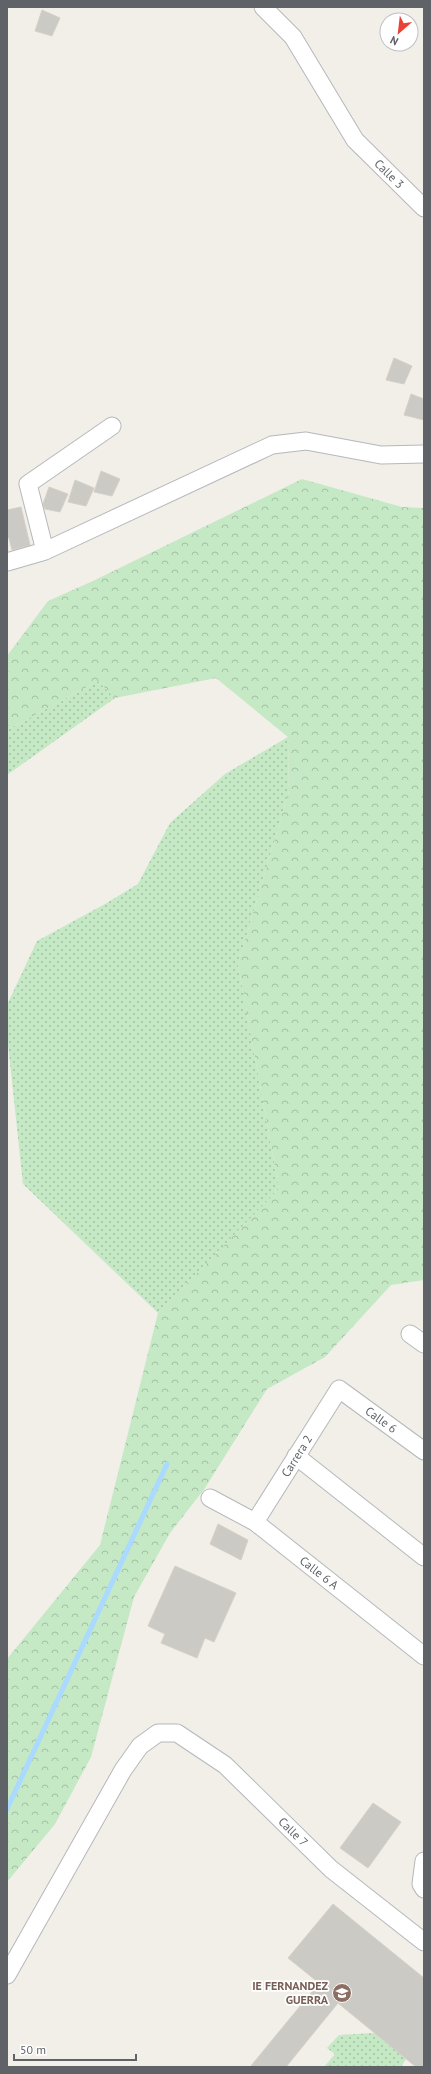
<svg xmlns="http://www.w3.org/2000/svg" width="431" height="2074" viewBox="0 0 431 2074" font-family="'PT Sans',sans-serif">
	<style>
		.grass { fill: url(#grass-dots) }
		.forest { fill: url(#forest-crowns) }
		.lines { fill: none; stroke-linecap: round; stroke-linejoin: round }
		.stream { stroke: #aadaff; stroke-width: 5 }
		.building { fill: #cccac5; stroke: #d6d1c6 }
		.street-casing { stroke: #b5b8bc; stroke-width: 19 }
		.street { stroke: #fff; stroke-width: 17 }
		.labels { text-anchor: middle; stroke-width: 3.5; stroke-linejoin: round; paint-order: stroke }
		.street-label { font-size: 12px; fill: #5f6368; stroke: #fff }
		.education-label { font-size: 12px; font-weight: bold; fill: #785e54; stroke: #fff; text-anchor: end }
	</style>
	<defs>
		<pattern id="grass-dots" width="8" height="8" patternUnits="userSpaceOnUse"><rect width="8" height="8" fill="#c5e8c5"/><path d="M2 2h.1M6 6h.1" fill="none" stroke="#a3c0a4" stroke-width="1.8" stroke-linecap="round"/></pattern>
		<pattern id="forest-crowns" width="20" height="18" patternUnits="userSpaceOnUse"><rect width="20" height="18" fill="#c5e8c5"/><path d="M2 6a3 3 0 1 1 6 0M12 15a3 3 0 1 1 6 0" fill="none" stroke="#a3c0a4"/></pattern>
	</defs>
	<rect width="100%" height="100%" fill="#f1efe8"/>
	<path class="grass" d="M 98,681 L 115,698 L 7,775 L 7,730 Z
		M 288,737 L 289,791 L 238,964 L 279,1189 L 158,1313 L 23,1184 L 7,1035 L 7,1005 L 37,941 L 105,904 L 138,884 L 170,823 L 225,774 Z
		M 375,2033 L 406,2059 L 401,2067 L 324,2067 L 335,2054 L 327,2048 L 339,2035 Z"/>
	<path class="forest" d="M 302,479 L 402,507 L 424,508 L 424,1280 L 391,1285 L 325,1357 L 267,1389 L 205,1488 L 170,1533 L 134,1597 L 91,1757 L 55,1824 L 7,1882 L 7,1659 L 100,1545 L 158,1313 L 279,1189 L 238,964 L 289,791 L 288,737 L 216,678 L 115,698 L 98,681 L 7,730 L 7,656 L 48,601 L 93,581 Z"/>
	<g class="lines">
		<path class="stream" d="M 7,1809 L 167,1464"/>
	</g>
	<path class="building" d="M 42,10 L 60,18 L 52,36 L 35,31 Z
		M 394,358 L 412,366 L 404,384 L 386,380 Z
		M 411,394 L 424,399 L 424,420 L 404,415 Z
		M 101,471 L 120,479 L 112,496 L 94,492 Z
		M 75,480 L 94,488 L 86,506 L 68,502 Z
		M 49,487 L 68,494 L 60,512 L 45,509 L 43,504 Z
		M 21,507 L 30,545 L 12,550 L 9,538 L 7,538 L 7,510 Z
		M 218,1524 L 248,1540 L 241,1560 L 210,1544 Z
		M 175,1566 L 236,1593 L 214,1642 L 205,1638 L 197,1658 L 161,1643 L 165,1634 L 148,1626 Z
		M 373,1803 L 401,1822 L 368,1868 L 340,1848 Z
		M 333,1904 L 424,1978 L 424,2067 L 416,2067 L 338,2003 L 286,2067 L 250,2067 L 319,1983 L 288,1958 Z"/>
	<g class="lines">
		<g class="street-casing">
			<path id="street" d="M 263,7 L 293,37 L 355,140 L 424,208
				M 45,551 L 28,484 L 112,426
				M 7,562 L 45,551 L 272,445 L 306,441 L 381,455 L 424,454
				M 410,1334 L 424,1344
				M 296,1456 L 424,1557
				M 210,1498 L 255,1522 L 424,1656
				M 255,1522 L 339,1389 L 424,1451
				M 424,1861 L 421,1884 L 424,1889
				M 7,1975 L 123,1770 L 140,1746 L 158,1733 L 177,1733 L 225,1765 L 331,1869 L 424,1942"/>
		</g>
		<use href="#street" class="street"/>
	</g>
	<defs>
		<g id="university-disc" transform="scale(1)"><circle r="9.5" fill="#8d6e63" stroke="#fff"/><path d="M0-5L7-2L0 1L-7-2ZM-4 1L0 2.5L4 1V4Q0 6-4 4Z" fill="#fff"/></g>
	</defs>
	<g fill-rule="evenodd">
		<use href="#university-disc" x="342" y="1993"/>
	</g>
	<g class="labels">
		<g class="street-label">
			<text transform="translate(389 174) rotate(44)" y="4">Calle 3</text>
			<text transform="translate(381 1420) rotate(36)" y="4">Calle 6</text>
			<text transform="translate(297 1456) rotate(-58)" y="4">Carrera 2</text>
			<text transform="translate(319 1573) rotate(38)" y="4">Calle 6 A</text>
			<text transform="translate(293 1832) rotate(44)" y="4">Calle 7</text>
		</g>
		<g class="education-label">
			<text x="328" y="1990">IE FERNANDEZ<tspan x="328" dy="14">GUERRA</tspan></text>
		</g>
	</g>
	<rect width="431" height="2074" fill="none" stroke="#5f6368" stroke-width="16"/>
	<g transform="translate(399 32) rotate(208)"><circle r="19" fill="#ffffff" stroke="#bfc1c3"/>
	<path d="M0-3L7 15L0 10L-7 15Z" fill="#ea4335"/>
	<text y="-6" font-size="11" font-weight="bold" text-anchor="middle" fill="#5f6368">N</text>
	</g>
	<path d="M14 2054v6h122v-6" fill="none" stroke="#5f6368" stroke-width="2"/>
	<text x="20" y="2054" font-size="12" fill="#5f6368" stroke="#ffffff" stroke-width="3" paint-order="stroke">50 m</text>
</svg>
